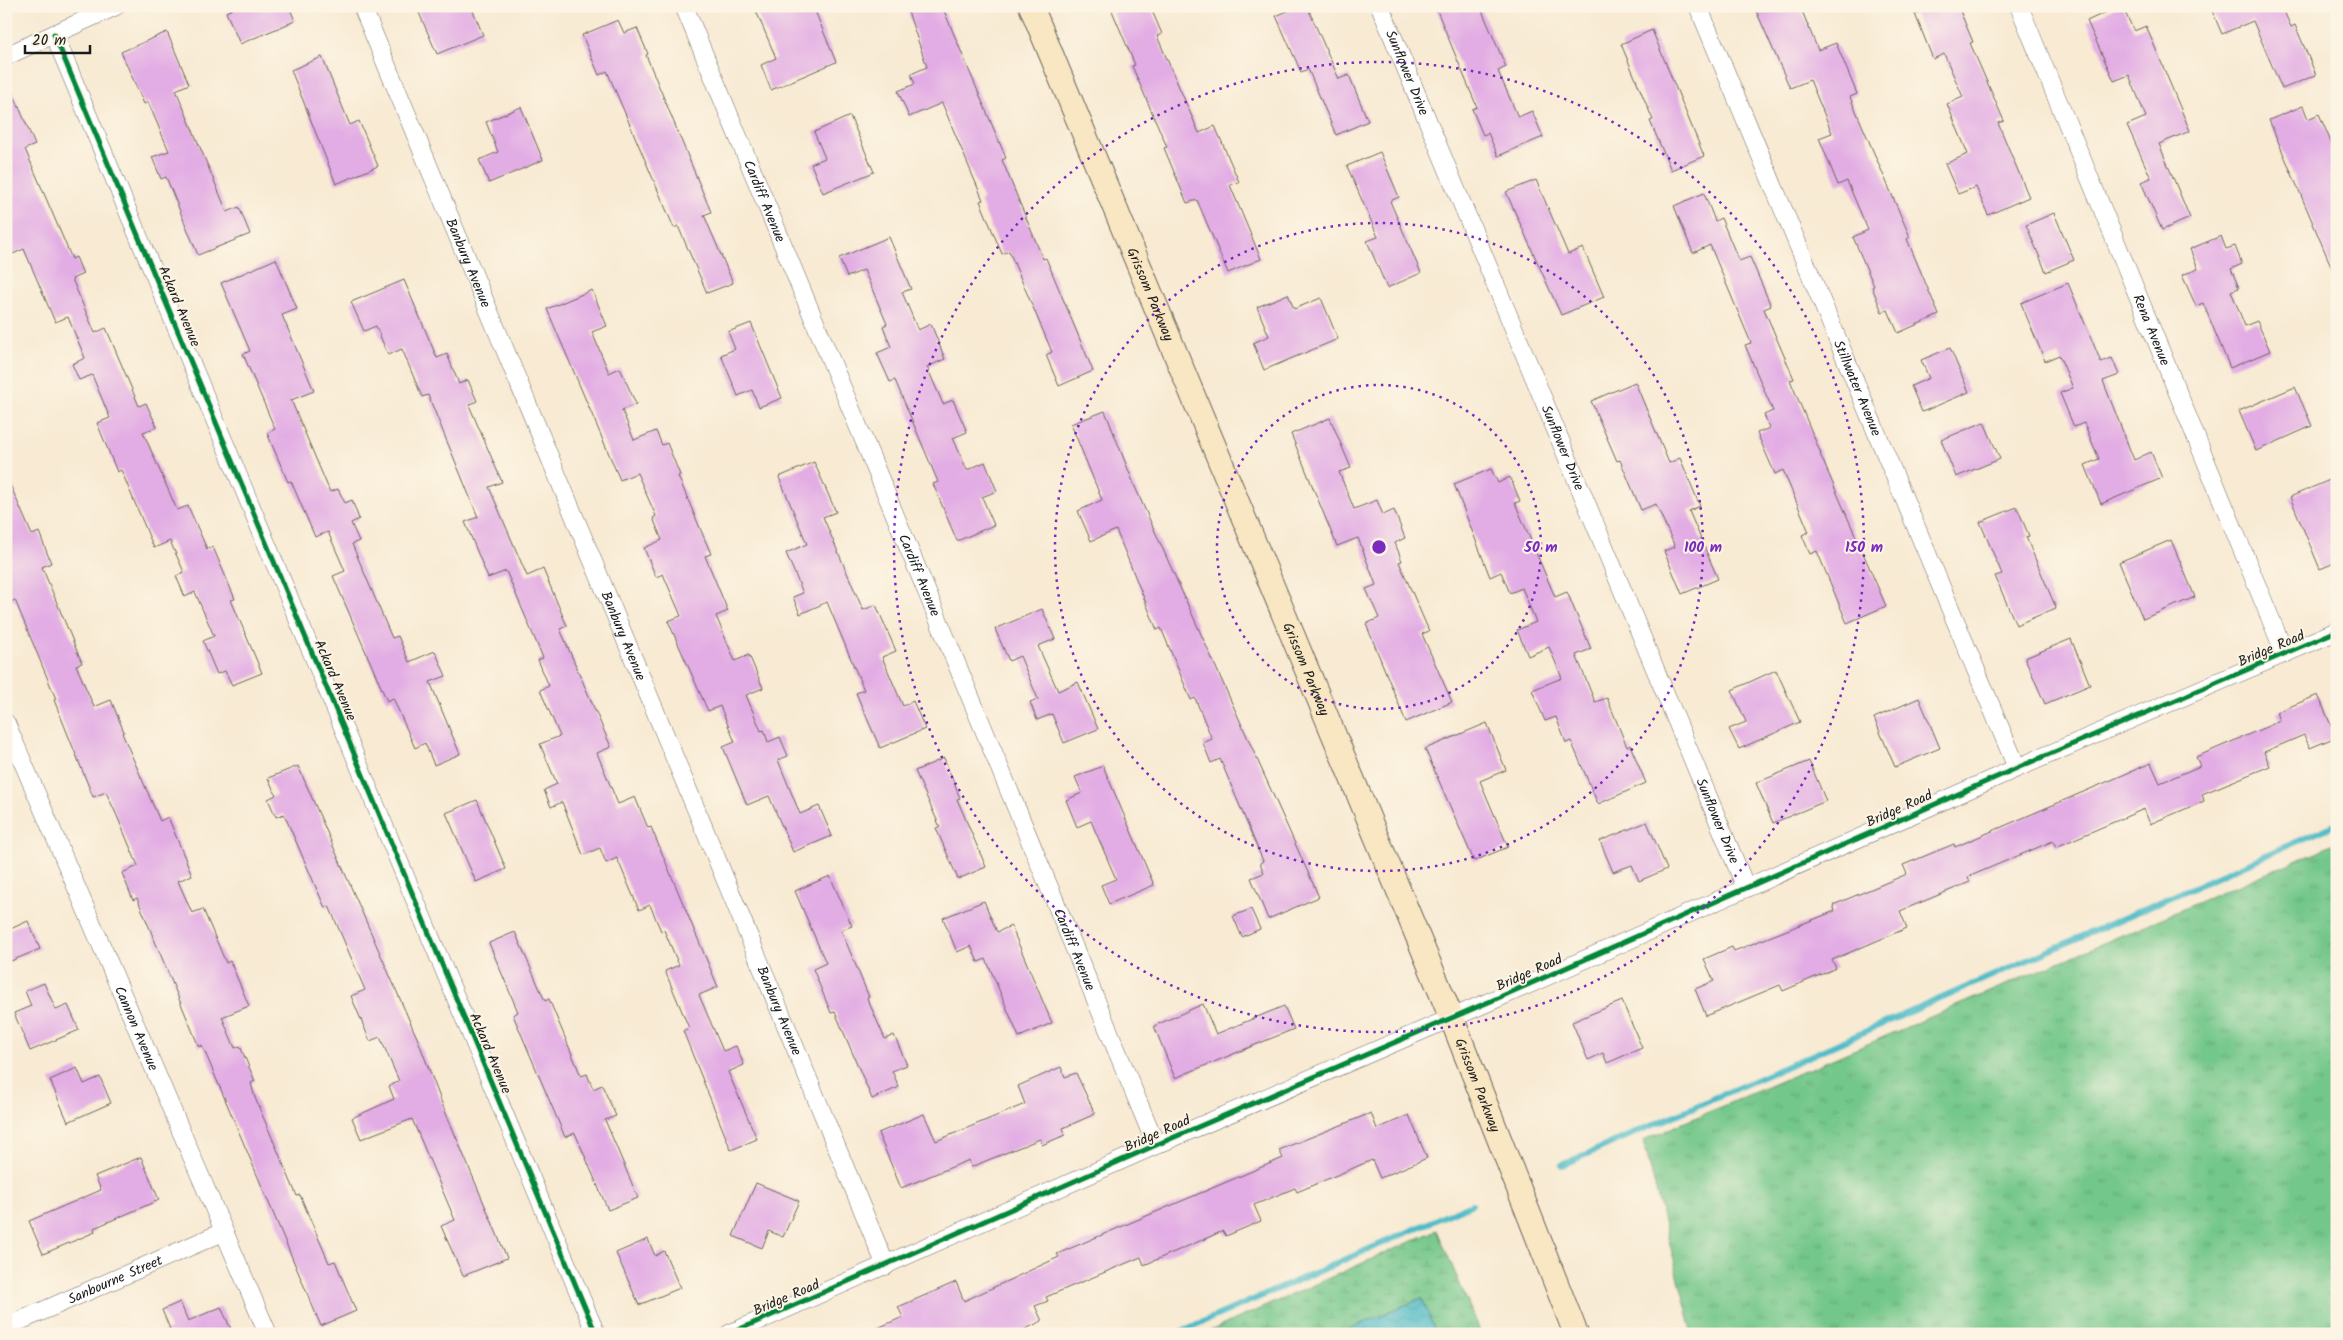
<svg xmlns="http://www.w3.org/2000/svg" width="2343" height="1340" viewBox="0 0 2343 1340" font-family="Kalam,sans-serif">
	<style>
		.grass { fill: url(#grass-tufts); stroke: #487253 }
		.wetland { fill: url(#wetland-marsh); stroke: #487253 }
		.water { fill: url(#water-waves); stroke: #366c72 }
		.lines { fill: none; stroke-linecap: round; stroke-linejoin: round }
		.stream { stroke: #4fbcc8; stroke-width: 6 }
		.building { fill: #e2ace4 }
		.minor-casing { stroke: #69645c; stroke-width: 19 }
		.secondary-casing { stroke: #69645c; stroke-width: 26 }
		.minor { stroke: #fff; stroke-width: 18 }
		.secondary { stroke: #f9e7c3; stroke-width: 24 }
		.cycleway-casing { stroke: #fcf5e5; stroke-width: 8 }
		.cycleway { stroke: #00873e; stroke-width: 5 }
		.ring { fill: none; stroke: #7b2cbf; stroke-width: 2.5; stroke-dasharray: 2.5 5 }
		.labels { text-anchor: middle; stroke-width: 4; stroke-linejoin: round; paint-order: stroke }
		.street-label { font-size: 14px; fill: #1c1c1c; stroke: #fcf5e5 }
		.centre { fill: #7b2cbf; stroke: #fcf5e5; stroke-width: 2.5 }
		.ring-label { font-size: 15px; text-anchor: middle; font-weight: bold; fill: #7b2cbf; stroke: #fcf5e5; stroke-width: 4; stroke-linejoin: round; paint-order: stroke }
	</style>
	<defs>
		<pattern id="grass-tufts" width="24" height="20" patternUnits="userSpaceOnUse" patternTransform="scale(1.25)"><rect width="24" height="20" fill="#73c78a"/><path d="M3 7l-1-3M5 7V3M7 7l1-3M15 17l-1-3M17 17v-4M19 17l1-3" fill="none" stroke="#63aa76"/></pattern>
		<pattern id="wetland-marsh" width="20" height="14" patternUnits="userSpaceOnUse" patternTransform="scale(1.25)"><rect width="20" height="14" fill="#73c78a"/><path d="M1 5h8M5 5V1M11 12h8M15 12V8" fill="none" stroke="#63aa76"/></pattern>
		<pattern id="water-waves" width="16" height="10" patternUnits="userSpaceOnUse" patternTransform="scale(1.25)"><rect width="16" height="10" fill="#4fbcc8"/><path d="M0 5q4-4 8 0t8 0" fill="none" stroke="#44a1ab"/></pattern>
	</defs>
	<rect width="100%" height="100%" fill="#fcf5e5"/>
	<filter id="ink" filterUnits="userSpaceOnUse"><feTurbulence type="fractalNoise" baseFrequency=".02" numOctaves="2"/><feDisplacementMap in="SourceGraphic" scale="10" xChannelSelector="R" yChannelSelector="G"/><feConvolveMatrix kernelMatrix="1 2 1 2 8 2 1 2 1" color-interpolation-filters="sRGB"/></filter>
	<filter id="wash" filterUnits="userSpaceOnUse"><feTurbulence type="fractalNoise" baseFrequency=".0096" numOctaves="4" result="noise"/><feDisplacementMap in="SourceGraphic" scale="20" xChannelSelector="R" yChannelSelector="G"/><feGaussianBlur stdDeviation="1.12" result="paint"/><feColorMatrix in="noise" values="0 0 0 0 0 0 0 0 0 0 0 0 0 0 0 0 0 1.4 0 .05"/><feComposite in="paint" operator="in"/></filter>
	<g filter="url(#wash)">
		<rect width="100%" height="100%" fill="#f8ead3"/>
		<path class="grass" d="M 2337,843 L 2337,1334 L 1693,1334 L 1643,1140 Z"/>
		<path class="wetland" d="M 1437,1230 L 1481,1334 L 1436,1334 L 1422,1298 L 1337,1334 L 1203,1334 Z"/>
		<path class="water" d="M 1422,1298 L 1436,1334 L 1337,1334 Z"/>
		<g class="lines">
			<path class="stream" d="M 1562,1165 L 2337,824
				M 1175,1334 L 1472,1204"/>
		</g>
		<g id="blocks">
			<path class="building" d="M 239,6 L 289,6 L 295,21 L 240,44 L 226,12 Z
				M 416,6 L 471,6 L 483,35 L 437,54 Z
				M 754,6 L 813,6 L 836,62 L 771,90 L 761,65 L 776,58 Z
				M 906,6 L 942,6 L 1006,158 L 1002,160 L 1043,259 L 1046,258 L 1093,371 L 1059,386 L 1046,355 L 1052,352 L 1009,251 L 1002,254 L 980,201 L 983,200 L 942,103 L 909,117 L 898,91 L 915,84 L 911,74 L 927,67 Z
				M 1110,6 L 1150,6 L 1162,34 L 1157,36 L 1199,133 L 1215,126 L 1239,182 L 1230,185 L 1261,259 L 1228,273 L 1197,200 L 1187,203 L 1164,148 L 1167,147 L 1132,66 L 1135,65 Z
				M 1299,6 L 1307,6 L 1339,79 L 1349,75 L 1368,121 L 1336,135 L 1308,69 L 1301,72 L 1276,16 Z
				M 1435,6 L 1480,6 L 1506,67 L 1498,71 L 1518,117 L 1532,111 L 1543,137 L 1498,156 L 1488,133 L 1483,135 L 1472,109 L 1477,107 Z
				M 1754,6 L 1800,6 L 1818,50 L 1836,43 L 1857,94 L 1850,97 L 1910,237 L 1907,239 L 1939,315 L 1898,333 L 1888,310 L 1882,312 L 1872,287 L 1874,286 L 1853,237 L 1868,230 L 1847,181 L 1838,185 L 1819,138 L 1832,133 L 1810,80 L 1790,88 Z
				M 1934,6 L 1958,6 L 1973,42 L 1970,43 L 2004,121 L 1998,123 L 2029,197 L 1988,215 L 1976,187 L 1958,194 L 1945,164 L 1968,154 L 1947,104 L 1963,97 L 1944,54 L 1933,59 L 1915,14 Z
				M 2119,6 L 2122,6 L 2134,31 L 2146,26 L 2190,131 L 2159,144 L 2190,218 L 2162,230 L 2141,182 L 2151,178 L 2127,125 L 2146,117 L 2129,75 L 2114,81 L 2087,21 Z
				M 2210,6 L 2289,6 L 2283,9 L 2291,27 L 2295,25 L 2316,75 L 2282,89 L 2253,21 L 2222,34 Z
				M 618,20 L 624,33 L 637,28 L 648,54 L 646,55 L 711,212 L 704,215 L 733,283 L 707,293 L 678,226 L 674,228 L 607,71 L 599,75 L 582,35 Z
				M 1652,30 L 1704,156 L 1671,170 L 1650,121 L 1653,120 L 1621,44 Z
				M 167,32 L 189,84 L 176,90 L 215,183 L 227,212 L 239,207 L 250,234 L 198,255 L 166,177 L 161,179 L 152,157 L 169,151 L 148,102 L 144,104 L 121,52 Z
				M 322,57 L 350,125 L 359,121 L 378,166 L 336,184 L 291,70 Z
				M 6,76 L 35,145 L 25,149 L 72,259 L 76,257 L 83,274 L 72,279 L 95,333 L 106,328 L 139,406 L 146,403 L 157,427 L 143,432 L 177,510 L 188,506 L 207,549 L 213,547 L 235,599 L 231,600 L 262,673 L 232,685 L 225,671 L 217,674 L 203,641 L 214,636 L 195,592 L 185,597 L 176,576 L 184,572 L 170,541 L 154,548 L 121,470 L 117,472 L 97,423 L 110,418 L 92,375 L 79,380 L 72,364 L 85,358 L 68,317 L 55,322 L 24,249 L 13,254 L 6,237 Z
				M 2303,106 L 2308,119 L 2319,114 L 2337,156 L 2337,280 L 2269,120 Z
				M 521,107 L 543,160 L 489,183 L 479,160 L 498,152 L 486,122 Z
				M 850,116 L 874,172 L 823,193 L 811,164 L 825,158 L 814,132 Z
				M 1380,152 L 1399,197 L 1390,201 L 1421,273 L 1387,288 L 1367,241 L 1378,237 L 1347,166 Z
				M 1536,180 L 1568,254 L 1583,248 L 1604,297 L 1561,315 L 1506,192 Z
				M 1704,193 L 1715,221 L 1721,218 L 1739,261 L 1750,257 L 1771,306 L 1764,309 L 1794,379 L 1790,380 L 1821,454 L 1820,454 L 1886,606 L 1847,623 L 1817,551 L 1810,554 L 1802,535 L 1809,532 L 1783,470 L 1775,474 L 1757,433 L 1770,428 L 1764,415 L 1773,411 L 1745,345 L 1751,343 L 1710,245 L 1693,253 L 1674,206 Z
				M 2054,213 L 2074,260 L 2046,272 L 2026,225 Z
				M 2221,236 L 2226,249 L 2235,246 L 2242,264 L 2231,269 L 2239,288 L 2231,291 L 2245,326 L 2257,321 L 2270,351 L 2230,368 L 2203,303 L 2196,306 L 2182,275 L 2198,269 L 2190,249 Z
				M 889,237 L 911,289 L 902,292 L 918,330 L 931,324 L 945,359 L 927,367 L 943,404 L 953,400 L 967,432 L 953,438 L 967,470 L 985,462 L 997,491 L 982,497 L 994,525 L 957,541 L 933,484 L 938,482 L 895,380 L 890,382 L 877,353 L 891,347 L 883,326 L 887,324 L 864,270 L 847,277 L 839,258 Z
				M 276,259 L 297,309 L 282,315 L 314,391 L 291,400 L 330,492 L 338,489 L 345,503 L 352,500 L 359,519 L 351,523 L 359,541 L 352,544 L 392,638 L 398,636 L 409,662 L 435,651 L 446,676 L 430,682 L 460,754 L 434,765 L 425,743 L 415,748 L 393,698 L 387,701 L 333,576 L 345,571 L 328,532 L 315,537 L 291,481 L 288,482 L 267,433 L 275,429 L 243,354 L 250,351 L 221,283 Z
				M 404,280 L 437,358 L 447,354 L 459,384 L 468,380 L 477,401 L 469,405 L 502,482 L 489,487 L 527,576 L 543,569 L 567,626 L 560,629 L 611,747 L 597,753 L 618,804 L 635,797 L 648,828 L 651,827 L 718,987 L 699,995 L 723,1051 L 736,1046 L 744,1065 L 728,1072 L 757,1139 L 731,1150 L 683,1031 L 689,1028 L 665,971 L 679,965 L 664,930 L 661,931 L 650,905 L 639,910 L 617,858 L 606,863 L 600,848 L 583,855 L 562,802 L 551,807 L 544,790 L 557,784 L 540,744 L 560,736 L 540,690 L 549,686 L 538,660 L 543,658 L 506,571 L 488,578 L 465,522 L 478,517 L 428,395 L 422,397 L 402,349 L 388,355 L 376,326 L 364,331 L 351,302 Z
				M 2068,283 L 2101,362 L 2112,358 L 2119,375 L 2103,381 L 2134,460 L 2151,452 L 2162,478 L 2101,504 L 2085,465 L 2099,459 L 2084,423 L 2074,427 L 2060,393 L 2073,388 L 2059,355 L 2045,361 L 2021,303 Z
				M 592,290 L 607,326 L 592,332 L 609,373 L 620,368 L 636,404 L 622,410 L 634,440 L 656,431 L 662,445 L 667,443 L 680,475 L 678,476 L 711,554 L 705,556 L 728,611 L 716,616 L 735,661 L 749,655 L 763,688 L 746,695 L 761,731 L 764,730 L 768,742 L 780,737 L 788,756 L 778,760 L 800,814 L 819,806 L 832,836 L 793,852 L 769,796 L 747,805 L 723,747 L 735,742 L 720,706 L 708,711 L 668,621 L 681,616 L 663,574 L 656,577 L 644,548 L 662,540 L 653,518 L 656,516 L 637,473 L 620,480 L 547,309 Z
				M 1288,294 L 1294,309 L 1321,298 L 1338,339 L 1264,370 L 1253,343 L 1269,336 L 1257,307 Z
				M 751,323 L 782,398 L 759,407 L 752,390 L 738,396 L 721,355 L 735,349 L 728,332 Z
				M 1950,348 L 1969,392 L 1922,412 L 1911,386 L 1929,378 L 1921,360 Z
				M 1635,382 L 1669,463 L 1680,458 L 1700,506 L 1689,511 L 1718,579 L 1682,594 L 1664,551 L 1675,547 L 1656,504 L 1641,510 L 1620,460 L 1617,461 L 1591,401 Z
				M 2295,387 L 2312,426 L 2256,451 L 2239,411 Z
				M 1105,411 L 1135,487 L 1319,897 L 1268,919 L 1251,878 L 1264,873 L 1260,863 L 1263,861 L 1220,759 L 1211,763 L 1203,743 L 1212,739 L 1195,698 L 1191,700 L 1161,628 L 1157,630 L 1116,530 L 1091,541 L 1078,511 L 1102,500 L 1071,424 Z
				M 1330,418 L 1351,468 L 1339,472 L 1354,509 L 1377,500 L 1383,515 L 1394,510 L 1405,538 L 1395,543 L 1402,561 L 1399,562 L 1429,631 L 1422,634 L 1452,702 L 1406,722 L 1366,624 L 1379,618 L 1366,589 L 1376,585 L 1358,538 L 1337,546 L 1291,434 Z
				M 1984,422 L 2000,459 L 1956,477 L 1941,440 Z
				M 814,462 L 836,512 L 823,517 L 863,610 L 876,605 L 896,651 L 882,657 L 903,706 L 913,701 L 925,729 L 880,748 L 856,693 L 864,690 L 827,602 L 800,614 L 793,597 L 803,593 L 786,553 L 807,544 L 779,477 Z
				M 1491,469 L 1498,483 L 1510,477 L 1520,501 L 1515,503 L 1555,597 L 1567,592 L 1591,649 L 1576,655 L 1595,702 L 1607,698 L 1627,747 L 1630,745 L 1646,783 L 1598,804 L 1571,741 L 1566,743 L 1556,717 L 1545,721 L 1532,690 L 1562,678 L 1549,647 L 1528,656 L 1517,630 L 1536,622 L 1522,588 L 1510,593 L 1501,572 L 1490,577 L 1454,484 Z
				M 6,475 L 32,535 L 39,532 L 51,563 L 42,567 L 82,663 L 76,665 L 94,707 L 111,700 L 124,732 L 122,733 L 160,821 L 168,817 L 192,875 L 178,881 L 192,913 L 203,909 L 226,963 L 230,961 L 249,1006 L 222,1017 L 235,1048 L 240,1046 L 255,1081 L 251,1083 L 255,1098 L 297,1196 L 300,1195 L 329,1263 L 335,1261 L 356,1311 L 321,1326 L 202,1045 L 199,1047 L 137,898 L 133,900 L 122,873 L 138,866 L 117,816 L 106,792 L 93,797 L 54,700 L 56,699 L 15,600 L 6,604 Z
				M 2332,479 L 2337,491 L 2337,562 L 2320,569 L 2290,497 Z
				M 2017,507 L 2029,536 L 2026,537 L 2056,608 L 2016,625 L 1995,576 L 2002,574 L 1980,522 Z
				M 2171,540 L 2195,597 L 2143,619 L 2119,562 Z
				M 1042,609 L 1055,639 L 1038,646 L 1058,691 L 1078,682 L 1098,729 L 1064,743 L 1052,714 L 1037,720 L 1030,702 L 1038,699 L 1020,656 L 1009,661 L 995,629 Z
				M 2071,639 L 2090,685 L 2045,704 L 2025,658 Z
				M 1776,670 L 1800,722 L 1739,749 L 1729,729 L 1746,722 L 1732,690 Z
				M 2318,695 L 2336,737 L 2310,748 L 2304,735 L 2264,752 L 2270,766 L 2202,794 L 2204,801 L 2150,824 L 2144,809 L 2056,847 L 2053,841 L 1968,877 L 1970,882 L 1900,911 L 1907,928 L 1832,960 L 1836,968 L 1783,991 L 1780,985 L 1706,1016 L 1695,989 L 1714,981 L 1704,959 L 1732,947 L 1734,951 L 1835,911 L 1833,905 L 1907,874 L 1903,865 L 1954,844 L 1955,847 L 2151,763 L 2160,783 L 2200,766 L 2196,757 L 2280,721 L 2277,712 Z
				M 1919,698 L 1940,748 L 1895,767 L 1874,718 Z
				M 1487,723 L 1506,770 L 1480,781 L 1508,847 L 1474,861 L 1425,749 Z
				M 944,758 L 960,798 L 957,799 L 986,867 L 958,879 L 936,828 L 940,827 L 915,771 Z
				M 1809,761 L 1826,801 L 1773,823 L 1756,783 Z
				M 298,766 L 418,1040 L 443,1106 L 507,1258 L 463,1276 L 441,1226 L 455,1220 L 412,1119 L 361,1139 L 352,1118 L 394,1099 L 389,1086 L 399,1081 L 380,1037 L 370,1041 L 351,996 L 365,990 L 329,906 L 325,908 L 284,814 L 276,817 L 268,799 L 276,795 L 268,778 Z
				M 1103,766 L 1154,885 L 1109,904 L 1101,885 L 1116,879 L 1091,821 L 1077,827 L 1066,800 L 1082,793 L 1075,777 Z
				M 477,800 L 506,869 L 476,882 L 446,813 Z
				M 1647,822 L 1667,869 L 1639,881 L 1632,865 L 1613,872 L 1600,841 Z
				M 830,876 L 852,926 L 841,930 L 869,997 L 867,998 L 885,1039 L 894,1035 L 907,1065 L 892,1071 L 899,1087 L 872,1099 L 835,1012 L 831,1013 L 813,969 L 826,963 L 795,891 Z
				M 984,901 L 997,932 L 1011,926 L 1052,1023 L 1019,1037 L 986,959 L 978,962 L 971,946 L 957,952 L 943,918 Z
				M 1251,909 L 1260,929 L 1242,937 L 1233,916 Z
				M 28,921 L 40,949 L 6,963 L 6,931 Z
				M 515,932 L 545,1001 L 549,999 L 581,1076 L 587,1074 L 593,1089 L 602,1085 L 616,1116 L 605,1120 L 638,1198 L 608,1210 L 575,1133 L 565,1137 L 513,1015 L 518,1012 L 489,943 Z
				M 44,983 L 56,1010 L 68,1005 L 79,1030 L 30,1051 L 14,1013 L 31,1006 L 25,991 Z
				M 1622,1001 L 1642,1048 L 1607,1063 L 1603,1053 L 1588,1060 L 1572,1022 Z
				M 1203,1004 L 1216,1034 L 1284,1006 L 1294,1029 L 1175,1078 L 1154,1026 Z
				M 1061,1067 L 1065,1077 L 1076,1073 L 1095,1114 L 1063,1128 L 1065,1135 L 1042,1145 L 1040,1139 L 971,1167 L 969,1160 L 901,1188 L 878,1133 L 924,1114 L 936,1141 L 1025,1104 L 1018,1086 Z
				M 77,1068 L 84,1084 L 100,1077 L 111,1103 L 68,1122 L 50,1080 Z
				M 1371,1113 L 1377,1129 L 1409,1115 L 1427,1158 L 1380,1178 L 1372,1160 L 1297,1192 L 1295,1188 L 1254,1205 L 1261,1221 L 1226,1236 L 1223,1231 L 1144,1265 L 1141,1257 L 1046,1297 L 1048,1301 L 1035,1306 L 1042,1321 L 1015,1334 L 864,1334 L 903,1317 L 898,1307 L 956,1282 L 964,1301 L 1059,1257 L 1057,1254 L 1283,1158 L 1279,1150 Z
				M 141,1157 L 159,1200 L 94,1228 L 95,1232 L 43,1254 L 29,1221 L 101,1190 L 95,1176 Z
				M 756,1183 L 799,1201 L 783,1237 L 769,1231 L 762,1248 L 733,1236 Z
				M 648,1239 L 655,1256 L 664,1251 L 680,1288 L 639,1305 L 616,1253 Z
				M 180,1302 L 188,1321 L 221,1307 L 233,1334 L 159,1334 L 170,1329 L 162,1310 Z"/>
		</g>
	</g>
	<g filter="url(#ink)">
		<use href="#blocks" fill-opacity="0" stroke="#69645c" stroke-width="1"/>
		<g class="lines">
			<g class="minor-casing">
				<g id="minor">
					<path id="s1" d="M 362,6 L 886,1266"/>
					<path id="s2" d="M 684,6 L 1156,1145"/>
					<path id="s3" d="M 1380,6 L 1746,888"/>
					<path id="s4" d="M 1698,6 L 2017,768"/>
					<path id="s5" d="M 2019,6 L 2285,654"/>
					<path d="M 54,34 L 596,1334"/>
					<path d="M 6,56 L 116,6"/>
					<path id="s6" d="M 6,723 L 268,1334"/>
					<path id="s7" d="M 6,1327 L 223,1232"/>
					<path d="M 729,1334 L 1156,1145 L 1491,1001 L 2017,768 L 2337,631"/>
				</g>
			</g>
			<g class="secondary-casing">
				<g id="secondary">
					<path id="s8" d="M 1031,6 L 1452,1019 L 1576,1334"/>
				</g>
			</g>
			<use href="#minor" class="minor"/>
			<use href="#secondary" class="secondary"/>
			<g class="cycleway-casing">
				<path id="cycleway" d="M 54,34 L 596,1334
					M 729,1334 L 1156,1145 L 1491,1001 L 2017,768 L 2337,631"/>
			</g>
			<use href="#cycleway" class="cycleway"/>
		</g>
	</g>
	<g class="ring">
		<circle cx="1379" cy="547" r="162"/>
		<circle cx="1379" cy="547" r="324"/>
		<circle cx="1379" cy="547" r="485"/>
	</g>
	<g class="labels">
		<g class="street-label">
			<text dy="5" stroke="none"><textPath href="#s3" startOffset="72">Sunflower Drive</textPath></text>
			<text dy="5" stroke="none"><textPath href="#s2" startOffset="211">Cardiff Avenue</textPath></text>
			<text dy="5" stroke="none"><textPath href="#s1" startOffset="278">Banbury Avenue</textPath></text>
			<text dy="5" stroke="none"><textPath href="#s8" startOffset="312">Grissom Parkway</textPath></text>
			<text transform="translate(180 306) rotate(67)" y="5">Ackard Avenue</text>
			<text dy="5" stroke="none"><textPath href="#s5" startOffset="350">Rena Avenue</textPath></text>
			<text dy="5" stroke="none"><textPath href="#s4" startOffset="414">Stillwater Avenue</textPath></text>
			<text dy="5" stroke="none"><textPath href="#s3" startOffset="478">Sunflower Drive</textPath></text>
			<text dy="5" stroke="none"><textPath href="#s2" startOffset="616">Cardiff Avenue</textPath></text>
			<text dy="5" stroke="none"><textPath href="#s1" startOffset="682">Banbury Avenue</textPath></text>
			<text transform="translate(2271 648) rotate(-23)" y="5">Bridge Road</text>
			<text dy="5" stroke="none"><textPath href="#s8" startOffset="718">Grissom Parkway</textPath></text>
			<text transform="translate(336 680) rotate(67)" y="5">Ackard Avenue</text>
			<text transform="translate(1899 808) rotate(-24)" y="5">Bridge Road</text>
			<text dy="5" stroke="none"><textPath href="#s3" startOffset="882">Sunflower Drive</textPath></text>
			<text dy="5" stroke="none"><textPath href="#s2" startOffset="1021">Cardiff Avenue</textPath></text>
			<text transform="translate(1529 972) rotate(-24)" y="5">Bridge Road</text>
			<text dy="5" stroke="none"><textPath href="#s1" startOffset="1088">Banbury Avenue</textPath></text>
			<text dy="5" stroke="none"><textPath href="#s6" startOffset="332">Cannon Avenue</textPath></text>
			<text transform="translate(491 1053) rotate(67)" y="5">Ackard Avenue</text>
			<text dy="5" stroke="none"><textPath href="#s8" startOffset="1168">Grissom Parkway</textPath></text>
			<text transform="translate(1157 1133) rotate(-24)" y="5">Bridge Road</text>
			<text dy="5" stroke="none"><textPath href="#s7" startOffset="119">Sanbourne Street</textPath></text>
			<text transform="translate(786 1297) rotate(-23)" y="5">Bridge Road</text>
		</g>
	</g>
	<circle cx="1379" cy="547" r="8" class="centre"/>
	<g class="ring-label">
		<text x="1541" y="552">50 m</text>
		<text x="1703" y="552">100 m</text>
		<text x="1864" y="552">150 m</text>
	</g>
	<rect width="2343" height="1340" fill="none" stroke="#fcf5e5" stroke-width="25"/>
	<path d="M25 45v8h65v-8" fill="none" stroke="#1c1c1c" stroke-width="2.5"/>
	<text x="32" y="45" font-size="15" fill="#1c1c1c" stroke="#fcf5e5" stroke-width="4" paint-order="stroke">20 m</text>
</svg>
